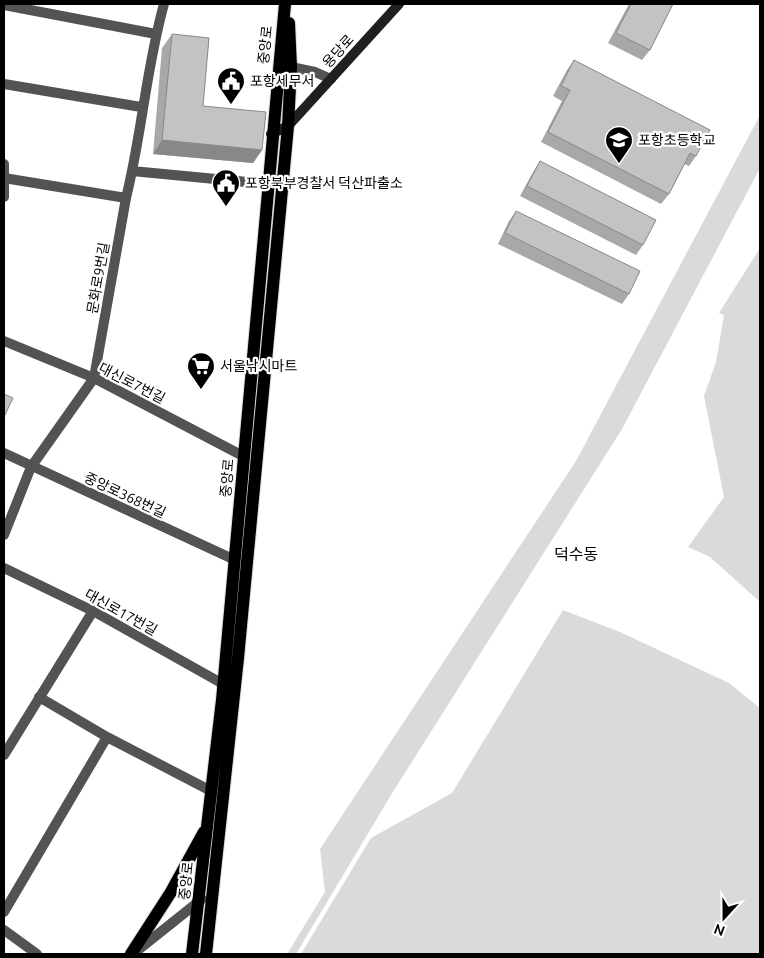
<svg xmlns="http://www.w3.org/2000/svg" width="764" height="958" viewBox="0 0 764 958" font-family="Ubuntu,'Noto Sans KR',sans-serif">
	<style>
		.green { fill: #dadada }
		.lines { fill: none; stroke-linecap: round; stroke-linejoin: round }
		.primary-casing { stroke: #dbdbdb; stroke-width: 14 }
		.minor { stroke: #535353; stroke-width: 10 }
		.tertiary { stroke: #535353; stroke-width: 10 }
		.secondary { stroke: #202020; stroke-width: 10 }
		.primary { stroke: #000; stroke-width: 12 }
		.wall { fill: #a8a8a8 }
		.shaded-wall { fill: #888 }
		.building { fill: #c3c3c3; stroke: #888 }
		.labels { text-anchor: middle; stroke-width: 4.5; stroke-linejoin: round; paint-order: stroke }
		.street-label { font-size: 14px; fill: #000; stroke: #fff }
		.poi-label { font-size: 14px; fill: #000; stroke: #fff; text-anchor: start }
		.quarter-label { font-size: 16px; fill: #000; stroke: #fff }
	</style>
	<rect width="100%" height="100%" fill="#fff"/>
	<path class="green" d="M 760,115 L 760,168 L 622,429 L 391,795 L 296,954 L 287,954 L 325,892 L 320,849 L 576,461 Z
		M 760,248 L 760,602 L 710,557 L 688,547 L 724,497 L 704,396 L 716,362 L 724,315 L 719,313 Z
		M 563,610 L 620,632 L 729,683 L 760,708 L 760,954 L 301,954 L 371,838 L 452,793 Z"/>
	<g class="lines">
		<g class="primary-casing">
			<path id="primary" d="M 131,954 L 171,892 L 204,832
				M 192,954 L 222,700 L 285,4
				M 206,954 L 238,658 L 288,126 L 291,67 L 289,23"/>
		</g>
		<path class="minor" d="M 4,5 L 156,34
			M 291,67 L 315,72 L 331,79
			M 4,84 L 141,107
			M 4,164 L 4,197
			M 132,171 L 268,184
			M 4,178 L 126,198
			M 4,341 L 94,378 L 243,456
			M 4,453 L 235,560
			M 4,535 L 31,467 L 94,378 L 126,198 C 142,134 146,68 164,4
			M 4,568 L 93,611 L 223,684
			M 39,697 L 107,737 L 211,791
			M 4,755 L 93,611
			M 4,912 L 107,737
			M 4,930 L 37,954"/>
		<path class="tertiary" d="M 133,954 L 202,899"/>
		<path class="secondary" d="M 271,134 L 288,126 L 399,4"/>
		<use href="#primary" class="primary"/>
	</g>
	<path class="wall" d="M 629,4 L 673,4 L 650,50 L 642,60 L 608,43 Z
		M 172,34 L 203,106 L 262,150 L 253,163 L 153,154 L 162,48 Z
		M 574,60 L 696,156 L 689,166 L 684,164 L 669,194 L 661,204 L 541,142 L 562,101 L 553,96 L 567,70 Z
		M 540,161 L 643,245 L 636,255 L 520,196 L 533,172 Z
		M 516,211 L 629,294 L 622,304 L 498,244 L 509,221 Z"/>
	<path class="shaded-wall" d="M 162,140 L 262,150 L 253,163 L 153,154 Z"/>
	<path class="building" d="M 631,4 L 673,4 L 650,50 L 616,33 Z
		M 172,34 L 209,38 L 203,106 L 266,112 L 262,150 L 162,140 Z
		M 574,60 L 710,130 L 696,156 L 690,153 L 669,194 L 548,132 L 570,90 L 561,86 Z
		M 540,161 L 656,220 L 643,245 L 527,186 Z
		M 516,211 L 640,271 L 629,294 L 505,233 Z
		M 4,394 L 13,398 L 4,417 Z"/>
	<defs>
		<g id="civic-pin" transform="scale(1.4375)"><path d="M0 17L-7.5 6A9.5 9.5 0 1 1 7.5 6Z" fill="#000" stroke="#fff"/><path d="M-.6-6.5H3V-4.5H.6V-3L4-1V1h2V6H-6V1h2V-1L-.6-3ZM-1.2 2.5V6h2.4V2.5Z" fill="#fff"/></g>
		<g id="school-pin" transform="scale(1.4375)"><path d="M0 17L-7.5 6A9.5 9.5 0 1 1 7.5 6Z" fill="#000" stroke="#fff"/><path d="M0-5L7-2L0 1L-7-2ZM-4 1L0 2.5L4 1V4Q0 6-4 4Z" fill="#fff"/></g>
		<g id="supermarket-pin" transform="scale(1.4375)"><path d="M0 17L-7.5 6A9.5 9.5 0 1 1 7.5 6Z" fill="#000" stroke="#fff"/><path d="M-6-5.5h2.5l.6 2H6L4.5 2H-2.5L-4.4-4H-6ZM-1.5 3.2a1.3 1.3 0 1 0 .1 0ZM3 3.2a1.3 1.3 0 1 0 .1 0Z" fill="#fff"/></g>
	</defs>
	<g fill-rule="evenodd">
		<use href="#civic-pin" x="231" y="81"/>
		<use href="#school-pin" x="619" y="140"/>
		<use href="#civic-pin" x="226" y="183"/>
		<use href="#supermarket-pin" x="201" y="366"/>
	</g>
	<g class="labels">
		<g class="street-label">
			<text transform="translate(265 45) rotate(-84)" y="5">중앙로</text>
			<text transform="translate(338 51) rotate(-48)" y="5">용당로</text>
			<text transform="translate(98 278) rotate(-80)" y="5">문화로9번길</text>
			<text transform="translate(132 383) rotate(27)" y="5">대신로7번길</text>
			<text transform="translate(227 478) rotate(-85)" y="5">중앙로</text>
			<text transform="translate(125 495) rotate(25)" y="5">중앙로368번길</text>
			<text transform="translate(121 612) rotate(29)" y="5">대신로17번길</text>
			<text transform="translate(186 881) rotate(-84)" y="5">중앙로</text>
		</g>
		<g class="poi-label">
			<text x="250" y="86">포항세무서</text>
			<text x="638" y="145">포항초등학교</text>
			<text x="245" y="188">포항북부경찰서 덕산파출소</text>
			<text x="220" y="371">서울낚시마트</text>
		</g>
		<g class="quarter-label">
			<text x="576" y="560">덕수동</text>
		</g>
	</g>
	<rect width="764" height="958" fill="none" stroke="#000000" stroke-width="10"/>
	<g transform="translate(724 918) rotate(201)" stroke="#ffffff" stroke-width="4" paint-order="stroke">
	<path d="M0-4L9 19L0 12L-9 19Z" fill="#000000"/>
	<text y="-8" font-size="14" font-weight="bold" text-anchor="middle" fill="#000000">N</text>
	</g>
</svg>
